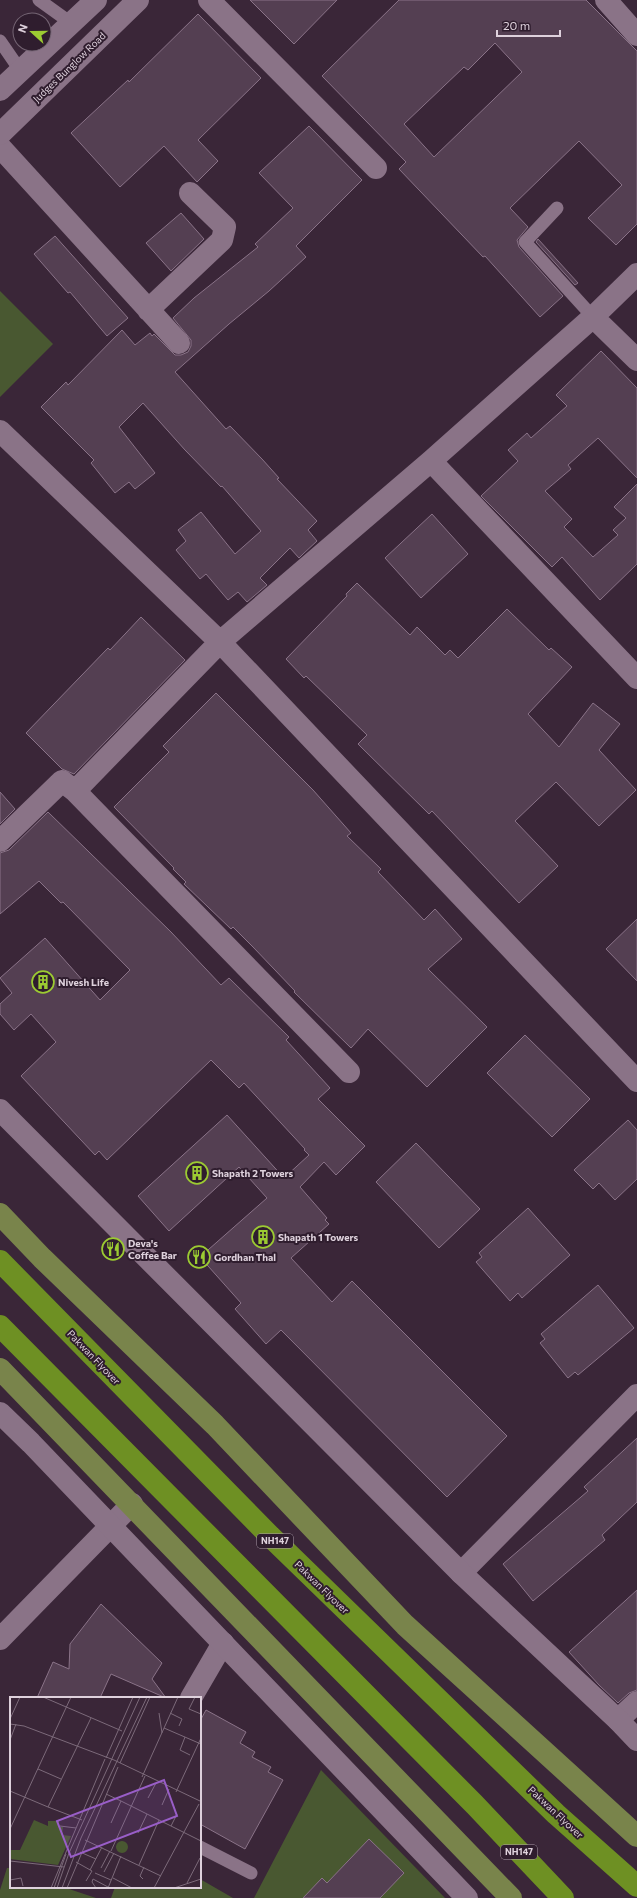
<svg xmlns="http://www.w3.org/2000/svg" width="637" height="1898" viewBox="0 0 637 1898" font-family="Commissioner,sans-serif">
	<style>
		.green { fill: #495831 }
		.building { fill: #543f52; stroke: #8a7388; fill-rule: evenodd }
		.lines { fill: none; stroke-linecap: round; stroke-linejoin: round }
		.lane { stroke: #8a7387; stroke-width: 13 }
		.street { stroke: #8a7387; stroke-width: 22 }
		.secondary { stroke: #8a7387; stroke-width: 22 }
		.primary { stroke: #79844b; stroke-width: 22 }
		.highway { stroke: #6e9023; stroke-width: 22 }
		.labels { text-anchor: middle; stroke-width: 4; stroke-linejoin: round; paint-order: stroke }
		.shield { fill: #2f1d2e; stroke: #aa9ba8; stroke-width: 1 }
		.shield-label { font-size: 9px; font-weight: bold; fill: #ded1dc }
		.street-label { font-size: 10px; fill: #ded1dc; stroke: #2f1d2e }
		.poi-label { font-size: 10px; font-weight: bold; fill: #ded1dc; stroke: #2f1d2e; text-anchor: start }
		.inset-road { fill: none; stroke: #7c6a7a; stroke-width: 1 }
		.view { fill: #995ec8; fill-opacity: 0.15; stroke: #995ec8; stroke-width: 2 }
		.inset-edge { fill: none; stroke: #ded1dc; stroke-width: 2 }
	</style>
	<rect width="100%" height="100%" fill="#3a2638"/>
	<path class="green" d="M 0,291 L 53,344 L 0,397 Z
		M 321,1770 L 445,1898 L 254,1898 Z
		M 7,1868 L 11,1868 L 11,1887 L 63,1887 L 96,1898 L 0,1898 L 0,1890 Z
		M 200,1879 L 233,1898 L 111,1898 L 115,1887 L 200,1887 Z"/>
	<path class="building" d="M 250,0 L 337,0 L 294,44 Z
		M 399,0 L 586,0 L 637,51 L 637,224 L 616,245 L 588,218 L 622,185 L 579,141 L 510,208 L 528,227 L 517,240 L 519,247 L 563,296 L 540,317 L 485,256 L 483,257 L 399,169 L 406,162 L 322,76 ZM 495,43 L 522,72 L 434,157 L 404,124 L 464,67 L 468,70 Z
		M 198,14 L 261,78 L 198,140 L 218,161 L 197,182 L 164,146 L 120,187 L 71,133 L 128,80 L 129,82 Z
		M 309,126 L 362,180 L 296,246 L 306,257 L 269,291 L 229,324 L 175,372 L 226,429 L 230,426 L 262,459 L 279,478 L 277,479 L 317,521 L 308,530 L 317,541 L 303,554 L 299,558 L 290,548 L 260,578 L 267,585 L 247,602 L 238,592 L 228,600 L 206,574 L 200,579 L 176,550 L 186,541 L 178,530 L 201,512 L 235,554 L 261,531 L 222,486 L 221,487 L 185,450 L 143,403 L 119,427 L 155,473 L 135,489 L 129,482 L 115,493 L 91,463 L 94,460 L 41,407 L 66,382 L 68,385 L 122,330 L 135,345 L 150,333 L 152,336 L 154,334 L 175,355 L 181,355 L 188,352 L 191,346 L 191,340 L 173,318 L 194,298 L 258,247 L 255,244 L 293,208 L 259,173 Z
		M 181,213 L 204,239 L 171,271 L 146,243 Z
		M 55,236 L 128,318 L 107,336 L 70,292 L 68,293 L 34,254 Z
		M 538,239 L 578,283 L 575,285 L 536,242 Z
		M 601,351 L 637,388 L 637,478 L 598,438 L 568,465 L 571,469 L 545,491 L 572,519 L 564,527 L 593,557 L 618,535 L 613,530 L 626,518 L 614,507 L 637,484 L 637,564 L 600,600 L 562,557 L 552,567 L 481,496 L 518,461 L 508,450 L 527,433 L 531,438 L 567,406 L 556,395 Z
		M 432,514 L 468,554 L 421,598 L 385,558 Z
		M 357,583 L 410,635 L 417,627 L 445,655 L 450,650 L 458,658 L 507,609 L 549,650 L 551,648 L 572,667 L 528,714 L 559,747 L 593,703 L 620,724 L 599,750 L 636,790 L 599,826 L 556,782 L 515,821 L 558,866 L 519,903 L 432,811 L 429,814 L 358,744 L 367,735 L 306,676 L 304,678 L 286,659 L 347,596 L 346,594 Z
		M 141,617 L 185,660 L 74,774 L 62,769 L 26,733 L 108,648 L 110,650 Z
		M 216,693 L 313,790 L 351,833 L 347,836 L 381,869 L 378,872 L 424,920 L 435,909 L 462,939 L 428,969 L 487,1027 L 427,1087 L 368,1029 L 351,1048 L 294,992 L 295,991 L 253,947 L 233,927 L 231,929 L 184,884 L 186,882 L 173,869 L 174,868 L 114,807 L 169,752 L 163,746 Z
		M 0,792 L 15,809 L 0,824 Z
		M 48,812 L 171,932 L 221,985 L 229,978 L 289,1037 L 286,1040 L 330,1088 L 318,1099 L 365,1146 L 336,1175 L 324,1162 L 300,1187 L 327,1218 L 325,1220 L 329,1224 L 291,1258 L 332,1302 L 352,1281 L 507,1436 L 447,1497 L 281,1330 L 266,1344 L 235,1309 L 241,1303 L 200,1257 L 267,1198 L 239,1167 L 169,1231 L 138,1196 L 227,1115 L 284,1178 L 309,1155 L 304,1150 L 305,1149 L 244,1083 L 239,1088 L 211,1060 L 107,1160 L 99,1151 L 95,1155 L 21,1076 L 56,1042 L 31,1014 L 14,1030 L 0,1014 L 0,1004 L 12,993 L 0,978 L 45,938 L 100,1000 L 130,970 L 63,902 L 61,903 L 39,881 L 0,914 L 0,853 L 9,850 Z
		M 637,919 L 637,981 L 606,949 Z
		M 525,1035 L 590,1099 L 552,1137 L 487,1073 Z
		M 628,1120 L 637,1130 L 637,1179 L 615,1200 L 599,1183 L 593,1189 L 574,1170 Z
		M 416,1143 L 480,1209 L 439,1248 L 376,1182 Z
		M 528,1208 L 570,1255 L 522,1298 L 518,1293 L 510,1301 L 476,1262 L 482,1257 L 479,1253 Z
		M 598,1285 L 634,1328 L 578,1375 L 575,1372 L 568,1378 L 540,1343 L 545,1339 L 541,1334 Z
		M 637,1438 L 637,1502 L 602,1535 L 605,1540 L 533,1601 L 503,1564 L 588,1491 L 584,1487 Z
		M 637,1590 L 637,1690 L 629,1693 L 618,1703 L 599,1685 L 569,1652 Z
		M 101,1604 L 162,1663 L 152,1679 L 166,1698 L 111,1674 L 100,1698 L 37,1698 L 53,1662 L 69,1669 L 70,1644 Z
		M 206,1710 L 246,1732 L 240,1743 L 255,1752 L 252,1757 L 271,1767 L 268,1772 L 283,1780 L 245,1849 L 200,1824 L 200,1721 Z
		M 369,1839 L 404,1873 L 380,1898 L 303,1898 L 322,1878 L 327,1883 Z"/>
	<g class="lines">
		<path class="lane" d="M 39,0 L 71,23
			M 0,41 L 20,70
			M 557,208 L 525,242 L 593,317
			M 200,1847 L 251,1873"/>
		<path class="street" d="M 209,0 L 376,168
			M 606,0 L 637,35
			M 0,147 L 179,343
			M 148,310 L 222,240 L 225,227 L 190,193
			M 593,317 L 637,360
			M 0,431 L 220,642 L 637,1081
			M 431,461 L 637,678
			M 0,841 L 62,781 L 75,791
			M 349,1072 L 75,791 L 220,642 L 431,461 L 593,317 L 637,274
			M 461,1573 L 637,1395
			M 0,1639 L 132,1504
			M 191,1698 L 223,1643
			M 618,1720 L 637,1702"/>
		<path class="secondary" d="M 0,90 L 96,0
			M 0,134 L 138,0
			M 0,1110 L 461,1573 L 618,1720 L 637,1740
			M 0,1413 L 31,1443 L 467,1898"/>
		<path class="primary" d="M 0,1214 L 42,1258 L 215,1425 L 405,1625 L 637,1836
			M 0,1369 L 511,1898"/>
		<path class="highway" d="M 0,1261 L 270,1536 L 556,1814 L 637,1886
			M 0,1326 L 475,1805 L 563,1898"/>
	</g>
	<defs>
		<g id="building-ring" transform="scale(1.15)"><circle r="9.5" fill="#2f1d2e" stroke="#9ccb32" stroke-width="1.5"/><path d="M-4-6H4V6H1V3H-1V6H-4ZM-2.5-4.3h1.7v1.8h-1.7ZM.8-4.3h1.7v1.8H.8ZM-2.5-1h1.7V.8h-1.7ZM.8-1h1.7V.8H.8Z" fill="#9ccb32"/></g>
		<g id="restaurant-ring" transform="scale(1.15)"><circle r="9.5" fill="#2f1d2e" stroke="#9ccb32" stroke-width="1.5"/><path d="M-5-6h1v4h1v-4h1v4h1v-4h1v5L-1.5 .5V6h-2V.5L-5-1ZM5-6V6H3V1.5H1.5Q1.5-4 5-6Z" fill="#9ccb32"/></g>
	</defs>
	<g fill-rule="evenodd">
		<use href="#building-ring" x="43" y="982"/>
		<use href="#building-ring" x="197" y="1173"/>
		<use href="#building-ring" x="263" y="1237"/>
		<use href="#restaurant-ring" x="113" y="1249"/>
		<use href="#restaurant-ring" x="199" y="1257"/>
	</g>
	<g class="labels">
		<g class="shield">
			<rect x="257" y="1534" width="36" height="14" rx="3"/>
			<rect x="501" y="1845" width="36" height="14" rx="3"/>
		</g>
		<g class="shield-label">
			<text x="275" y="1544">NH147</text>
			<text x="519" y="1855">NH147</text>
		</g>
		<g class="street-label">
			<text transform="translate(69 67) rotate(-44)" y="4">Judges Bunglow Road</text>
			<text transform="translate(94 1357) rotate(46)" y="4">Pakwan Flyover</text>
			<text transform="translate(322 1587) rotate(44)" y="4">Pakwan Flyover</text>
			<text transform="translate(556 1812) rotate(43)" y="4">Pakwan Flyover</text>
		</g>
		<g class="poi-label">
			<text x="58" y="986">Nivesh Life</text>
			<text x="212" y="1177">Shapath 2 Towers</text>
			<text x="278" y="1241">Shapath 1 Towers</text>
			<text x="128" y="1247">Deva's<tspan x="128" dy="12">Coffee Bar</tspan></text>
			<text x="214" y="1261">Gordhan Thal</text>
		</g>
	</g>
	<g transform="translate(10 1697)">
		<rect width="191" height="191" fill="#3a2638"/>
		<path d="M 24,123 L 38,129 L 38,124 L 49,124 L 49,130 L 53,130 L 52,138 L 61,139 L 48,168 L 0,162 L 0,153 L 10,153 ZM106 150a6 6 0 1 1 12 0a6 6 0 1 1-12 0Z" fill="#495831"/>
		<path class="inset-road" d="M 33,0 L 112,34M 185,0 L 179,12 L 191,17M 149,16 L 152,36M 160,16 L 172,22 L 169,29M 0,22 L 10,0M 0,27 L 14,29 L 104,63 L 190,104M 154,31 L 191,47M 175,40 L 170,53 L 180,58M 0,43 L 6,27M 96,61 L 123,0M 110,66 L 140,0M 28,72 L 51,82M 132,80 L 168,0M 0,94 L 38,110 L 81,21M 166,95 L 191,41M 96,97 L 111,104M 138,101 L 146,86M 152,108 L 159,92M 38,110 L 72,123M 101,126 L 111,104 L 191,144M 50,129 L 66,131M 161,129 L 167,117M 0,132 L 61,0M 128,136 L 137,117M 75,143 L 151,179M 101,154 L 135,79M 70,155 L 86,162M 0,164 L 54,170M 66,165 L 82,174 L 76,184M 129,168 L 149,123M 91,171 L 100,154M 80,173 L 92,150M 94,175 L 104,156M 85,176 L 101,183M 103,181 L 122,191M 133,182 L 130,179 L 134,170M 0,183 L 11,181 L 13,189M 177,186 L 190,161M 41,191 L 95,62M 44,191 L 56,157M 47,191 L 59,156 L 130,0M 52,191 L 71,141 L 137,0M 57,191 L 108,70M 86,191 L 82,185 L 83,182 L 98,190M 98,191 L 111,159M 144,191 L 189,107M 164,191 L 191,182"/>
		<path class="view" d="M 154,83 L 167,119 L 61,160 L 47,124 Z"/>
		<rect width="191" height="191" class="inset-edge"/>
	</g>
	<g transform="translate(32 32) rotate(291)"><circle r="19" fill="#2f1d2e" stroke="#756574"/>
	<path d="M0-3L7 15L0 10L-7 15Z" fill="#9ccb32"/>
	<text y="-6" font-size="11" font-weight="bold" text-anchor="middle" fill="#ded1dc">N</text>
	</g>
	<path d="M497 30v6h63v-6" fill="none" stroke="#ded1dc" stroke-width="2"/>
	<text x="503" y="30" font-size="12" fill="#ded1dc" stroke="#2f1d2e" stroke-width="3" paint-order="stroke">20 m</text>
</svg>
